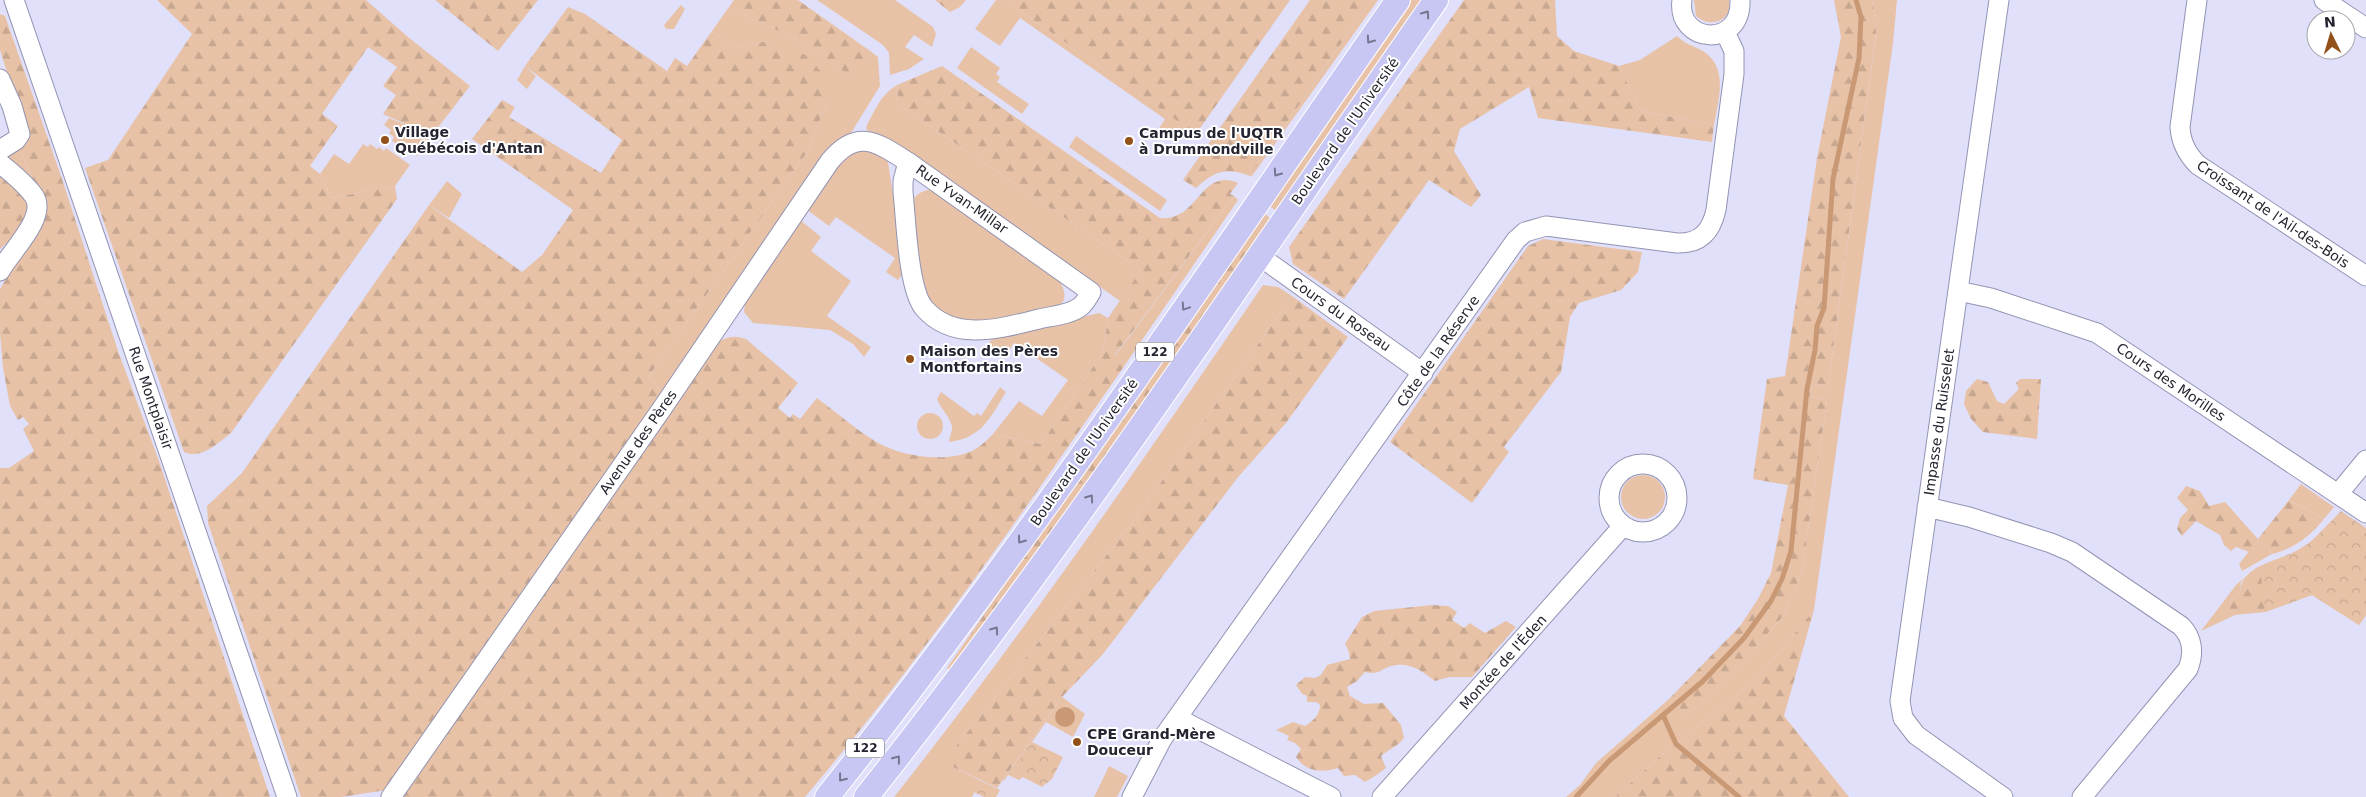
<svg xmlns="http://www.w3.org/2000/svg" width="2366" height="797" viewBox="0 0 2366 797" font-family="'DejaVu Sans',sans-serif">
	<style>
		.grass { fill: #e8c2a7; fill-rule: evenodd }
		.forest { fill: url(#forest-firs) }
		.park { fill: url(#park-crowns) }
		.water { fill: #c99874 }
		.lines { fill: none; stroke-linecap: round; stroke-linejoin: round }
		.stream { stroke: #c99874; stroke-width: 5 }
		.minor-casing { stroke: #9394b3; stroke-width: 21 }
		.major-casing { stroke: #fff; stroke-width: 26 }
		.minor { stroke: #fff; stroke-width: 19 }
		.major { stroke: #c8c7f3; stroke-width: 24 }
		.oneway { stroke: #767692 }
		.poi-dot { fill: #915119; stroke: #fff; stroke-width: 2 }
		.labels { text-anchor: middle; stroke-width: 4; stroke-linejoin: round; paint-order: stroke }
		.shield { fill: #fff; stroke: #66666f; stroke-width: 1 }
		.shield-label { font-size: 12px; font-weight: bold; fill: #252531 }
		.street-label { font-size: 14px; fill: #252531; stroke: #fff }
		.poi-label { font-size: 14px; font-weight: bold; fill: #252531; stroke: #fff; text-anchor: start }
	</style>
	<defs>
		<pattern id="forest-firs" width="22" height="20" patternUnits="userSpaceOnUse" patternTransform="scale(1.25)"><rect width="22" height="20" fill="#e8c2a7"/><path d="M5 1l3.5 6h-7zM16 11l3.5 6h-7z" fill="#c7a790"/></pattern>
		<pattern id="park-crowns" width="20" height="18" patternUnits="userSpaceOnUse" patternTransform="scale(1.25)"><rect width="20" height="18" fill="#e8c2a7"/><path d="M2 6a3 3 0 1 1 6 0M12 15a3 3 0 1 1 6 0" fill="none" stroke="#c7a790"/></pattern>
	</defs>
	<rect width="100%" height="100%" fill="#e0e0fb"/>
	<path class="grass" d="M 817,0 L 895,0 L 933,27 L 936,34 L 932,47 L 914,35 L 905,47 L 924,59 L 909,69 L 890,75 L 889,53 L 883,45 Z
		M 996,0 L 1005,0 L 1188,128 L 1185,133 L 1177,128 L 1171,138 L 1159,128 L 1165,119 L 1020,18 L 1000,46 L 975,29 Z
		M 1371,0 L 1378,0 L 1252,176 L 1250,176 Z
		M 1411,0 L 1425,0 L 1278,212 L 1268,205 Z
		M 1694,0 L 1729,0 C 1733,21 1710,29 1696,16 Z
		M 1873,0 L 1897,0 L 1893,43 L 1814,610 L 1756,680 L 1659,757 L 1615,797 L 1566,797 L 1580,785 L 1596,763 L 1669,699 L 1687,716 L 1745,660 L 1784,615 L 1802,572 L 1827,400 L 1810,396 L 1812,384 L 1828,386 L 1876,34 Z
		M 681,5 L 685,9 L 674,29 L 666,29 L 664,25 Z
		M 729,7 L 801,42 L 851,76 L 873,53 L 878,57 L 880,86 L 851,133 L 826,150 L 662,392 L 649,376 L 810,148 L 826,103 L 771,40 L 734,49 L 712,31 Z
		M 1677,36 C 1687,46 1697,46 1707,54 C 1728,71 1718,102 1714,125 L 1641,111 L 1619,66 L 1640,60 Z
		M 971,47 L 1000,68 L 996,74 L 1000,77 L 997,82 L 1029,104 L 1022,114 L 957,68 Z
		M 525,66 L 536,76 L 527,89 L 517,80 Z
		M 897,85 L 898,104 L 1141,270 L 1120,301 L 892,141 L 870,132 L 866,129 L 867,125 C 875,110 881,94 897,85 Z
		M 389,118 L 421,131 L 440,125 L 417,156 L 392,141 L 394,137 L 389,133 L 391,130 L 384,125 Z
		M 1076,136 L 1167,200 L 1160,211 L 1069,147 Z
		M 18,144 L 38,192 L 4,160 L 7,149 Z
		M 363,144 L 368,147 L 370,144 L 377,149 L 379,147 L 384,151 L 386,148 L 410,165 L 395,186 L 331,198 L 320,174 L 334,154 L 349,164 Z
		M 861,148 L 881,155 L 888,162 L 905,271 L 898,280 L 886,272 L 895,258 L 836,217 L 829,226 L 806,209 L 841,158 Z
		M 447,181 L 462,194 L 449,218 L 429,205 Z
		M 928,190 L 934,191 L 1059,280 C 1065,290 1068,300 1058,307 L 978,325 L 950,319 L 935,307 L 921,286 L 913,205 C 913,196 919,192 928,190 Z
		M 1234,196 L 1238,200 L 1125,365 L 1115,356 Z
		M 799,219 L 821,237 L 811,251 L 851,281 L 827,316 L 871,347 L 864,357 L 853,344 L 830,330 L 753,323 L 744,312 L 745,303 Z
		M 1263,285 L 1278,287 L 1292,296 L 1136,518 L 954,749 L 953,767 L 981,781 L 972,797 L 894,797 C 1025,632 1144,459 1263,285 Z
		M 1099,313 L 1108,318 L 1103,352 L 1041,444 L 993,434 L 1019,401 L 1042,416 L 1068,380 L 1014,343 L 1009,350 L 996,353 L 990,349 L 990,341 L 994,338 Z
		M 1000,387 L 1006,392 C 990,418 982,438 949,442 C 949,438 951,434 952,430 C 953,419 941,410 937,399 L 941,392 L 974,416 L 977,413 L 981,416 Z
		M917 426a13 13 0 1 1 26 0a13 13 0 1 1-26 0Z
		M1621 497a22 22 0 1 1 44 0a22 22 0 1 1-44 0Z
		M 2301,484 L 2334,507 L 2324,519 L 2289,500 Z
		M 2258,540 L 2269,549 L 2272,554 L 2242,571 L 2239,564 Z
		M 2246,576 L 2241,582 L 2240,592 L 2231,599 L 2229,610 L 2235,615 L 2201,631 L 2236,585 Z
		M 1062,697 L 1085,714 L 1073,737 L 1046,722 L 1012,771 L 1023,777 L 1019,780 L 1008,775 L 1004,781 L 1003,780 ZM 1065,707 L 1071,709 L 1069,725 L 1062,726 L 1055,716 L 1059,709 Z
		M 1109,766 L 1128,776 L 1117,797 L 1094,797 Z"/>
	<path class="forest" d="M 157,0 L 366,0 L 408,37 L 470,86 L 440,125 L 421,131 L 383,114 L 396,95 L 383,86 L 397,67 L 368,47 L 322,114 L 338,126 L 310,166 L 320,174 L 331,198 L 395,186 L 397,199 L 231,433 C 218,443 201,460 184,452 L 85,168 L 108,160 L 192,34 Z
		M 435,0 L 538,0 L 498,51 Z
		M 734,0 L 798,0 L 873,53 L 852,77 L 801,42 L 729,7 Z
		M 935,0 L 966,0 L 960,7 L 950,12 Z
		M 1005,0 L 1290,0 L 1196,134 Z
		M 1310,0 L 1371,0 L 1250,176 C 1227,167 1214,171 1196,188 L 1183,180 Z
		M 1464,0 L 1555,0 L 1557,36 L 1574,51 L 1619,66 L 1641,111 L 1714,125 L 1712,142 L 1538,118 L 1529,87 L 1460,129 L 1454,151 L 1481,195 L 1471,207 L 1429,180 L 1344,299 L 1293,264 L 1289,247 Z
		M 1834,0 L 1873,0 L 1876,33 L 1828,386 L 1812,384 L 1810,396 L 1827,400 L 1802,572 L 1784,615 L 1745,660 L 1687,716 L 1669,699 L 1740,626 L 1758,599 L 1771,573 L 1788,485 L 1753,479 L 1767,379 L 1785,376 L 1817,158 L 1841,37 Z
		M 568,7 L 585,14 L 667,71 L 675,58 L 687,66 L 712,31 L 734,49 L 771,40 L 808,56 L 825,77 L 826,103 L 810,148 L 649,376 L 662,392 L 387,790 L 341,797 L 301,797 L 208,523 L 207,506 L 242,473 L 429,205 L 522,272 L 542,255 L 573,210 L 472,139 L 502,100 L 515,107 L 509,117 L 601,173 L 622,140 L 525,66 Z
		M 0,14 L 5,16 L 61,176 L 118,351 L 159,461 L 270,797 L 0,797 L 0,468 L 9,468 L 34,451 L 23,429 L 29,424 L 23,417 L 18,420 L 10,406 L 3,368 L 0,333 L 0,289 L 20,255 L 43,203 L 18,144 L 26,133 L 0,50 Z
		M 942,66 L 1160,218 C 1199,222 1200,167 1238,183 L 1230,194 L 1234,196 L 1115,355 L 1125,365 C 1023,512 921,660 805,797 L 401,797 L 717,343 C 727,336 734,335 746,339 L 798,383 L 778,408 L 790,418 L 793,414 L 800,419 L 817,398 C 836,412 855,429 875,441 C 901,457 945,463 972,451 C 980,447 987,440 993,434 L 1041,444 L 1103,352 L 1108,318 L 1141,270 L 898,104 L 897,85 Z
		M 0,171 L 32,201 L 32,214 L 18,233 L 0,249 Z
		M 1263,212 L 1272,220 L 952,672 L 947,668 Z
		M 1543,239 L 1642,252 L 1638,272 L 1621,290 L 1579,303 L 1570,317 L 1561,372 L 1504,447 L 1509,452 L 1472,503 L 1390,442 L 1528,246 Z
		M 1292,296 L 1348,337 L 1286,423 L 1239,476 L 1103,654 L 1062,697 L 997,788 L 953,767 L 951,760 L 954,749 L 1136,518 Z
		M 1977,379 L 1988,382 L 1997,401 L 2004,404 L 2019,389 L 2016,383 L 2020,379 L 2041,379 L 2037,439 L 1983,432 L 1971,419 L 1964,404 L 1966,391 Z
		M 2186,486 L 2200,491 L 2209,506 L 2225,502 L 2258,539 L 2289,500 L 2324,519 C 2309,537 2295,548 2272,554 L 2269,549 L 2258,540 L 2249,552 L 2236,547 L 2231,551 L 2224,545 L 2220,535 L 2196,521 L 2182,536 L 2177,529 L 2180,518 L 2188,510 L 2177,498 Z
		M 2326,527 L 2366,615 L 2359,625 L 2312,595 L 2265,612 L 2235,615 L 2229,610 L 2231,599 L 2240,592 C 2242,565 2276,562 2296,551 C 2308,545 2317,536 2326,527 Z
		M 1432,605 L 1448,606 L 1457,612 L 1452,620 L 1464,628 L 1470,623 L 1485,633 L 1506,621 L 1516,627 L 1472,677 L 1449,677 L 1435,681 C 1422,671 1409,661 1391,666 C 1379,670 1380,675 1365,672 L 1357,681 L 1347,687 L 1350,696 L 1364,704 L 1383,703 L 1401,725 L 1404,738 C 1397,747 1389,749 1381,756 L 1386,768 L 1375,776 L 1365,782 L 1355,775 L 1344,776 L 1338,768 C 1322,773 1306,772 1296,757 L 1301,749 L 1295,743 L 1287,740 L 1289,736 L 1276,730 L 1293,722 L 1305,726 C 1313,721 1320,715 1320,705 L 1316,702 L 1307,702 L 1307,696 L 1302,694 L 1296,685 L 1305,677 L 1315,678 L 1321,675 L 1327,665 L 1350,659 L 1349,652 L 1345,644 L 1362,617 L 1374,611 Z
		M 1814,610 L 1784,716 L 1849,797 L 1615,797 L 1659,757 L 1756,680 Z"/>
	<path class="park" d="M 2341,511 L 2366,528 L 2366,615 L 2359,625 L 2312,595 L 2265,612 L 2260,567 L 2296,552 L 2311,542 Z
		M 1032,742 L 1063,757 L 1052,779 L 1042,787 L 1011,771 Z
		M 981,781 L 1000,790 L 996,797 L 984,797 L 974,792 Z"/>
	<path class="water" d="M1055 717a10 10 0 1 1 20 0a10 10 0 1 1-20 0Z"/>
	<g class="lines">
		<path class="stream" d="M 1663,715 L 1676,744 L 1739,797
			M 1576,797 L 1609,761 L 1703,681 L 1744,638 L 1771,601 L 1782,579 L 1791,551 L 1807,389 L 1815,350 L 1817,326 L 1824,308 L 1833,179 L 1859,58 L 1861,17 L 1856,0"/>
		<g class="minor-casing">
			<path id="minor" d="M 14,0 L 287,797
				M 1682,0 C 1676,44 1742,49 1740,0
				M 1999,0 L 1900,701 L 1903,718 L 1916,735 L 2003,797
				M 2197,0 L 2180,127 C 2181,143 2187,154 2198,165 L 2366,276
				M 2324,0 L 2366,28
				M 0,79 L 12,106 L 20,134 L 16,140 L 0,150
				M 908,162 L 1091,292 C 1088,297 1085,303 1080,307 C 1069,315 1052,316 1039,319 C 1002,328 954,343 924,308 C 908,289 906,219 903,192 L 903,181 Z
				M 0,163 C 11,173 25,183 34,196 C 48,217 10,252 0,271
				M 1258,255 L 1423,373
				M 1958,291 L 1991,298 L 2097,333 L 2366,513
				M1609 498a34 34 0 1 1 68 0a34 34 0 1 1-68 0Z
				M 2338,494 L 2366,460
				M 1927,507 L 1969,517 L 2051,543 L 2072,552 L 2181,626 C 2193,638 2194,654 2188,669 L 2082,797
				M 1177,718 L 1331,797
				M 391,797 L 661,410 L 830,161 C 858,127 878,143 908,162
				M 1132,797 L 1162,739 L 1516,240 L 1525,232 L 1546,226 L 1677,243 C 1700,244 1711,232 1716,210 L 1734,74 L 1734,51 L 1725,32
				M 1382,797 L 1623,526"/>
		</g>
		<g class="major-casing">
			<path id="major" d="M 827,797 C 1031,541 1211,268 1398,0
				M 866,797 C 1070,541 1249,268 1436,0"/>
		</g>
		<use href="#minor" class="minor"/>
		<use href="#major" class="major"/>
	</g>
	<defs><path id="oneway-chevron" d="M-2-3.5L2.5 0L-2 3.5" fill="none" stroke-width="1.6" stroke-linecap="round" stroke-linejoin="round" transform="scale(1.25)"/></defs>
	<g class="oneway">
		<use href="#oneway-chevron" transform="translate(1426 14) rotate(-55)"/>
		<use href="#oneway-chevron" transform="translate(1370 40) rotate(125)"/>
		<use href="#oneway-chevron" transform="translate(1277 173) rotate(125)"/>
		<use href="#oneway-chevron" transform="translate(1185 307) rotate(124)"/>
		<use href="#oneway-chevron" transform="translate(1090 498) rotate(-55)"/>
		<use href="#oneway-chevron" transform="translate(1021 540) rotate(126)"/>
		<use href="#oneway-chevron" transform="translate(995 630) rotate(-54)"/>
		<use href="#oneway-chevron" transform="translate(897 759) rotate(-52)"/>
		<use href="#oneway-chevron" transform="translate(842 778) rotate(128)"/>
	</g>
	<g class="poi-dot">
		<circle cx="385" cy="140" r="5"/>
		<circle cx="1129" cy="141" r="5"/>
		<circle cx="910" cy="359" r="5"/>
		<circle cx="1077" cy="742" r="5"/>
	</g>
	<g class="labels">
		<g class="shield">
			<rect x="1136" y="342.5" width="38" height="19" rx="4"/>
			<rect x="846" y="738.5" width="38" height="19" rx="4"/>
		</g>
		<g class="shield-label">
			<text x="1155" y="356">122</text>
			<text x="865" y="752">122</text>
		</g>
		<g class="street-label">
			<text transform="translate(1345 131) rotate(-55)" y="5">Boulevard de l'Université</text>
			<text transform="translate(962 199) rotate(35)" y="5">Rue Yvan-Millar</text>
			<text transform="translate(2273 214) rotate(34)" y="5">Croissant de l'Ail-des-Bois</text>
			<text transform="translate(1341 314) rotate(35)" y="5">Cours du Roseau</text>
			<text transform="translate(1438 351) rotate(-55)" y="5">Côte de la Réserve</text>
			<text transform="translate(2171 382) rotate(34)" y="5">Cours des Morilles</text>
			<text transform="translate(151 398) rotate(71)" y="5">Rue Montplaisir</text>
			<text transform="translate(1939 422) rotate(-82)" y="5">Impasse du Ruisselet</text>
			<text transform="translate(638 442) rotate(-55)" y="5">Avenue des Pères</text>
			<text transform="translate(1084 452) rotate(-55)" y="5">Boulevard de l'Université</text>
			<text transform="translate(1503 662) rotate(-48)" y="5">Montée de l'Éden</text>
		</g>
		<g class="poi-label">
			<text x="395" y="137">Village<tspan x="395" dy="16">Québécois d'Antan</tspan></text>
			<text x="1139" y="138">Campus de l'UQTR<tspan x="1139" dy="16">à Drummondville</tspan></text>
			<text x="920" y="356">Maison des Pères<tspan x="920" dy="16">Montfortains</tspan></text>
			<text x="1087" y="739">CPE Grand-Mère<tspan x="1087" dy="16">Douceur</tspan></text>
		</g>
	</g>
	<g transform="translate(2331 35) rotate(355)"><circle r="24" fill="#ffffff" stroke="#a8a8ad"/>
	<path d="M0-4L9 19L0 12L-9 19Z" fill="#915119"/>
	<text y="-8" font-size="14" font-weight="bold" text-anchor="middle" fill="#252531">N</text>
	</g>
</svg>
